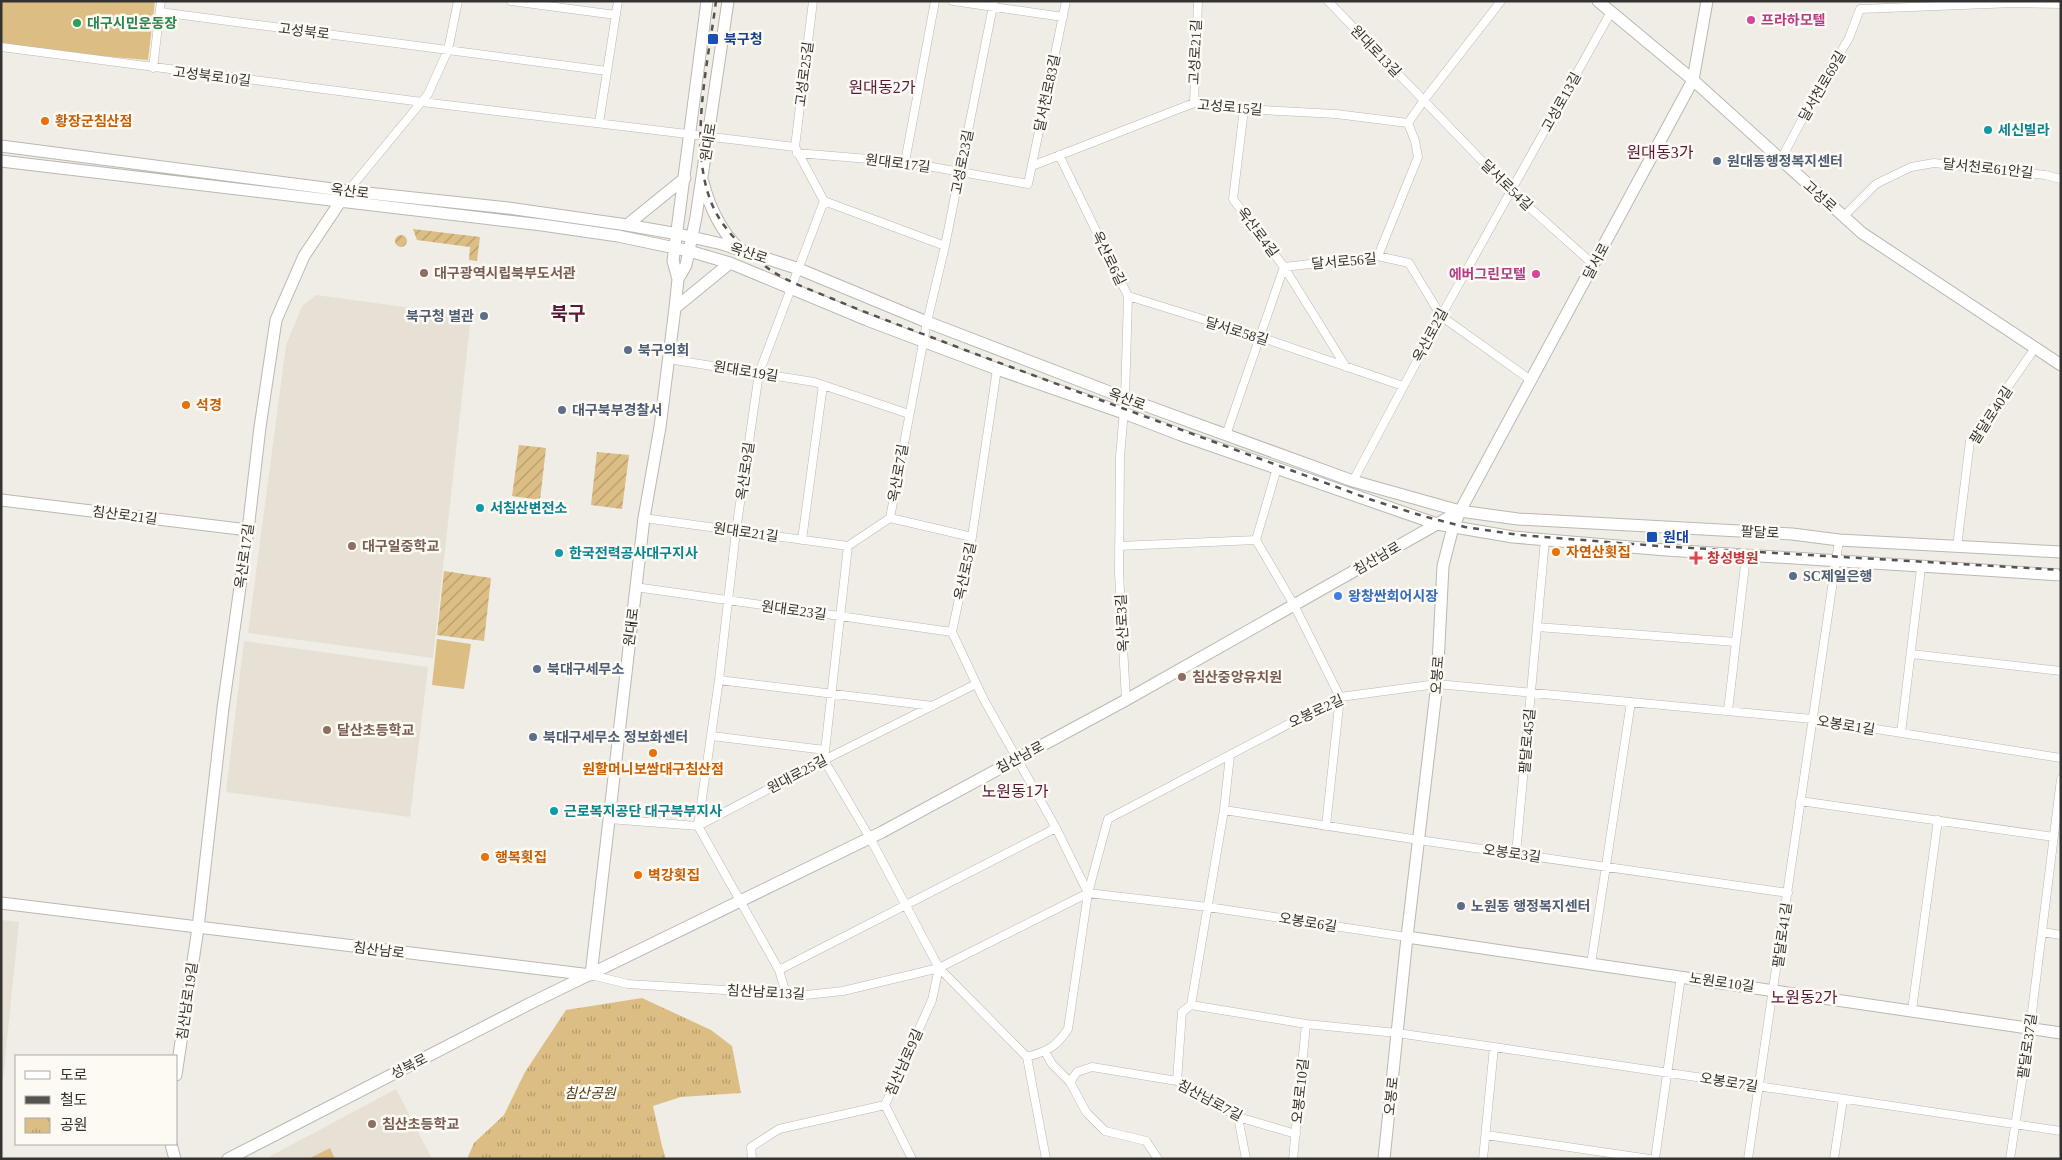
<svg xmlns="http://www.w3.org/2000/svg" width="2062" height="1160" viewBox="0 0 2062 1160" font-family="'Times New Roman','Noto Sans KR',serif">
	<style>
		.built { fill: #e7e1d5 }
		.park { fill: url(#park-tufts) }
		.garden { fill: url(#garden-furrows) }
		.pitch { fill: #dcbe85 }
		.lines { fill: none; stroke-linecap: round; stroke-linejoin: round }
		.street-casing { stroke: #bbb8b2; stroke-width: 9 }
		.secondary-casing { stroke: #bbb8b2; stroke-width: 13 }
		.street { stroke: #fff; stroke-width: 8 }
		.secondary { stroke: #fff; stroke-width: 11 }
		.rail { stroke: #555350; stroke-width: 2.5; stroke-dasharray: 6 6; stroke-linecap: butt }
		.hotel-dot { fill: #d1479c; stroke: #fdfaf4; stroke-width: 2 }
		.leisure-dot { fill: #2e9e5b; stroke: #fdfaf4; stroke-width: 2 }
		.transit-dot { fill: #1a4fb4; stroke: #fdfaf4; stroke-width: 2 }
		.food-dot { fill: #e8710a; stroke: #fdfaf4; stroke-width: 2 }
		.culture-dot { fill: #0f9aa8; stroke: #fdfaf4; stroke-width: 2 }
		.service-dot { fill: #5c6f8a; stroke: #fdfaf4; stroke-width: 2 }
		.education-dot { fill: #8d6e63; stroke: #fdfaf4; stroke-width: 2 }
		.health-dot { fill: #e0444e; stroke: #fdfaf4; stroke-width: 2 }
		.shop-dot { fill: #3f7fe0; stroke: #fdfaf4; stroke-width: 2 }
		.labels { text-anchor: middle; stroke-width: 5; stroke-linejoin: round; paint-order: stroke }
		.hotel-label { font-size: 14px; font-weight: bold; fill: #b23c85; stroke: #fdfaf4; text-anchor: start }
		.leisure-label { font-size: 14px; font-weight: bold; fill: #27864d; stroke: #fdfaf4; text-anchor: start }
		.street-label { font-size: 14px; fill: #353331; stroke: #fdfaf4 }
		.transit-label { font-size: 14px; font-weight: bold; fill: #164399; stroke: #fdfaf4; text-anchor: start }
		.food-label { font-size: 14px; font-weight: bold; fill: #c56008; stroke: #fdfaf4; text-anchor: start }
		.culture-label { font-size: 14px; font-weight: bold; fill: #0d838f; stroke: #fdfaf4; text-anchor: start }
		.service-label { font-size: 14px; font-weight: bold; fill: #4e5e75; stroke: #fdfaf4; text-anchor: start }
		.education-label { font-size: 14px; font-weight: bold; fill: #785e54; stroke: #fdfaf4; text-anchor: start }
		.health-label { font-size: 14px; font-weight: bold; fill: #be3a42; stroke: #fdfaf4; text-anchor: start }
		.shop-label { font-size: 14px; font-weight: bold; fill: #366cbe; stroke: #fdfaf4; text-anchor: start }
		.park-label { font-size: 14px; font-style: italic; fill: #493917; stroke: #fdfaf4 }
		.quarter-label { font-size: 16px; fill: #591938; stroke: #fdfaf4 }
		.district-label { font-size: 19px; font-weight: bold; fill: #591938; stroke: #fdfaf4 }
	</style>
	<defs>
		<pattern id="park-tufts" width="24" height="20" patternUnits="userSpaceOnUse" patternTransform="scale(1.25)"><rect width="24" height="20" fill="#dcbe85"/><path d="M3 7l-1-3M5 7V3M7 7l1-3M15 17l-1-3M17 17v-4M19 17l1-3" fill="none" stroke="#b39b6d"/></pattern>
		<pattern id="garden-furrows" width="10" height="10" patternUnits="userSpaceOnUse" patternTransform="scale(1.25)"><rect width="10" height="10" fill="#dcbe85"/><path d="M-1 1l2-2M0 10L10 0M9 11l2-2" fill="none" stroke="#b39b6d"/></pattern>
	</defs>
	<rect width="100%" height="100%" fill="#f0ece6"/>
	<path class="built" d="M 316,295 L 471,316 L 433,658 L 248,633 L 286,345 L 302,306 Z
		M 244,641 L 428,667 L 410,817 L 226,792 Z
		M 1,920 L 19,922 L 3,1079 L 1,1078 Z
		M 396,1089 L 432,1159 L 265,1159 Z"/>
	<path class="park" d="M 642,998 L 711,1030 L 732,1046 L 741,1093 L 681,1097 L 653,1106 L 662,1146 L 666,1159 L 467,1159 L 474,1143 L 504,1115 L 525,1072 L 566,1010 Z"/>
	<path class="garden" d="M 413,229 L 480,237 L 477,261 L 469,260 L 470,247 L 417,240 Z
		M395 241a6 6 0 1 1 12 0a6 6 0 1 1-12 0Z
		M 519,445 L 546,448 L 540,500 L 512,496 Z
		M 597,452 L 629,455 L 622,509 L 591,505 Z
		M 444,571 L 491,578 L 484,641 L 437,635 Z"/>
	<path class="pitch" d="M 1,1 L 155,1 L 148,60 L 66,53 L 1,44 Z
		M 437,639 L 471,644 L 464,689 L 432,685 Z
		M 330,1148 L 335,1159 L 308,1159 Z"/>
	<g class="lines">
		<g class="street-casing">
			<path id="street" d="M 511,1 L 616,15
				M 953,1 L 1063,17
				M 1328,1 L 1511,191 L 1594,265
				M 160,12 L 607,71
				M 1,47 L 422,102 L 795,147 L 824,201 L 945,246
				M 153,68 L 161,1
				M 1194,103 L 1198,1
				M 1244,109 L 1233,199 L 1284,267 L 1346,367
				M 599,123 L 618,1
				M 1408,123 L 1424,100 L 1501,1
				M 795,147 L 813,1
				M 797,153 L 905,162 L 1028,184 L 1066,1
				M 1059,155 L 1128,296 L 1125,398 L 1120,457 L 1119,573 L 1126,700
				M 1780,161 L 1814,97 L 1849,38 L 1860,9 L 2014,3 L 2061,4
				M 905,162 L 935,1
				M 1032,166 L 1194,103 L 1244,109 L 1336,114 L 1408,123
				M 348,191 L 428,94 L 448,50 L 458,1
				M 1843,217 L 1876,184 L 1911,167 L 1934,163 L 2045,175 L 2061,179
				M 1378,256 L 1418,157 L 1415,141 L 1408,123
				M 1284,267 L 1378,256 L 1409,263 L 1441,316 L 1532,381
				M 1128,296 L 1260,337 L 1403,386
				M 668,359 L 814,382 L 909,414
				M 997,369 L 972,537 L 952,632 L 983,698 L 1056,828 L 1088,893
				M 1226,435 L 1284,267
				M 1353,481 L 1441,316 L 1611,12
				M 644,518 L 848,546
				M 890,518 L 972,537
				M 802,540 L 823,385
				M 1256,540 L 1294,605 L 1340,697 L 1326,826
				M 1256,540 L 1277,468
				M 1119,546 L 1256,540
				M 1957,547 L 1970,441 L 2035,348
				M 635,587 L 952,632
				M 1537,627 L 1736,642
				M 1911,654 L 2061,671
				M 719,680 L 933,706
				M 1728,711 L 1746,556
				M 1901,733 L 1921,568
				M 712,736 L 825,750
				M 1800,801 L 2054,837
				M 1224,810 L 1419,840 L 1788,893
				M 609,819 L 698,826 L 824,760 L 976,684
				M 1516,854 L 1545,540
				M 1088,893 L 1208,907 L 1407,937
				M 2042,932 L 2061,935
				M 1591,964 L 1631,702
				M 939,968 L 1027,1057 L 1046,1159
				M 779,970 L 1056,828
				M 591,975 L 628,984 L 806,995 L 843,991 L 939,968 L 1088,893
				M 786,994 L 779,970 L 698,826 L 719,680 L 736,531 L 759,373 L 824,201
				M 1191,1005 L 1306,1024 L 1397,1033 L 1494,1047 L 2061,1131
				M 1912,1010 L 1938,820
				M 1045,1052 L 1052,1064 L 1070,1082 L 1086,1112 L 1105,1131 L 1146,1141 L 1158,1159
				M 1027,1057 C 1048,1051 1056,1047 1068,1029 L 1088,893 L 1108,819 L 1340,697 L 1437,684 L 1812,719 L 2061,758
				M 1177,1081 L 1182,1012 L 1191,1005 L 1224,810 L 1230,755
				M 1070,1082 L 1077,1072 L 1092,1067 L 1177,1081 L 1238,1117 L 1296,1134
				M 885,1105 L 912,1159
				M 1238,1117 L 1246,1159
				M 1486,1135 L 1650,1159
				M 752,1159 L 751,1147 L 779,1129 L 885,1105 L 932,1000 L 939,968 L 870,838 L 824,760 L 848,546 L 890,518 L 927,322 L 945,246 L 994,1
				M 1293,1159 L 1306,1024
				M 1483,1159 L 1494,1047
				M 1655,1159 L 1681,976
				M 1748,1159 L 1839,540
				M 1834,1159 L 1843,1099
				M 2010,1159 L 2030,1028 L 2061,779"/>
		</g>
		<g class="secondary-casing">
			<path id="secondary" d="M 1598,1 L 1693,80 L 1862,233 L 2061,365
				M 1,146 L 348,191 L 508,208 L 627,225 L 678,234 L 722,244 L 799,269 L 927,322 L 1125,398 L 1353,481 L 1460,511 L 1518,519 L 1792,534 L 1839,540 L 2061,552
				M 1,161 L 542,225 L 618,236 L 689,251 L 730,263 L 867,320 L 997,369 L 1124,413 L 1181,435 L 1437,524 L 1513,537 L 1666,550 L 2061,575
				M 703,182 C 709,206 722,234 741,250
				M 627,225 L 685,178
				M 678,279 L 686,265 L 696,217 L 728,1
				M 675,308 L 730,263
				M 1,500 L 248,530
				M 1,903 L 591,975
				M 1407,937 L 2061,1033
				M 591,975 L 644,518 L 660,427 L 675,308 L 678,279 L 673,261 L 707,1
				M 176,1075 L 198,928 L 223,708 L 248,530 L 260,427 L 276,320 L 304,256 L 344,196
				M 171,1144 L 175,1159
				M 228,1159 L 531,1003 L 882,832 L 1126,700 L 1460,511
				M 1384,1159 L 1407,937 L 1437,684 L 1443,566 L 1452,531 L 1460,511 L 1693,80 L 1707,1"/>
		</g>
		<use href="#street" class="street"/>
		<use href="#secondary" class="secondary"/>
		<path class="rail" d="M 716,1 C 708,65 684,161 719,218 C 732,238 750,255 769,269 C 787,282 812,290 833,299 C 876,317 921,333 965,350 C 1100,400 1236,450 1372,500 L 1423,516 L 1465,527 L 1519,535 L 1658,546 L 2061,570"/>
	</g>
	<g class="hotel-dot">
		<circle cx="1751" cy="20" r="5"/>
		<circle cx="1536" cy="274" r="5"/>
	</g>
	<circle class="leisure-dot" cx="77" cy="23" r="5"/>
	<g class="transit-dot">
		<rect x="707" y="33" width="12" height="12" rx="2.5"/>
		<rect x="1646" y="531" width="12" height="12" rx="2.5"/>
	</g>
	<g class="food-dot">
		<circle cx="45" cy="121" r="5"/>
		<circle cx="186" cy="405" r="5"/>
		<circle cx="1556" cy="552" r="5"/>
		<circle cx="653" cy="753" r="5"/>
		<circle cx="485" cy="857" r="5"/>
		<circle cx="638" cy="875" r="5"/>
	</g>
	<g class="culture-dot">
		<circle cx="1988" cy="130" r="5"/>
		<circle cx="480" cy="508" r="5"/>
		<circle cx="559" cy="553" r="5"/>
		<circle cx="554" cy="811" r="5"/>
	</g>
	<g class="service-dot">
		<circle cx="1717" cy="161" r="5"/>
		<circle cx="484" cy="316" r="5"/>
		<circle cx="628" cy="350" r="5"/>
		<circle cx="562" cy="410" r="5"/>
		<circle cx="1793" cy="576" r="5"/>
		<circle cx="537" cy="669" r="5"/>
		<circle cx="533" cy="737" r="5"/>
		<circle cx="1461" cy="906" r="5"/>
	</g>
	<g class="education-dot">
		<circle cx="424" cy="273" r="5"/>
		<circle cx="352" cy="546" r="5"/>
		<circle cx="1182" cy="677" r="5"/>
		<circle cx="327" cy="730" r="5"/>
		<circle cx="372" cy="1124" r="5"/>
	</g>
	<path class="health-dot" d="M1693.5 550.5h5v5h5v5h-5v5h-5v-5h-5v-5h5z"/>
	<circle class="shop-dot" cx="1338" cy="596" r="5"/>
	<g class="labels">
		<g class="hotel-label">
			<text x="1761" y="25">프라하모텔</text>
			<text x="1526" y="279" text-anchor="end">에버그린모텔</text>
		</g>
		<g class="leisure-label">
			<text x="87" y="28">대구시민운동장</text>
		</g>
		<g class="street-label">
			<text transform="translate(304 31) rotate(7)" y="5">고성북로</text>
			<text transform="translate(1376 51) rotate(46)" y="5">원대로13길</text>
			<text transform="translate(1195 52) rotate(-88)" y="5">고성로21길</text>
			<text transform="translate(804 74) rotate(-83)" y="5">고성로25길</text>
			<text transform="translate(212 76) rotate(7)" y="5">고성북로10길</text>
			<text transform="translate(1822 86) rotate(-60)" y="5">달서천로69길</text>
			<text transform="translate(1047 93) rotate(-78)" y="5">달서천로83길</text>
			<text transform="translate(1561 102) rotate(-61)" y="5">고성로13길</text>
			<text transform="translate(1230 107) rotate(5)" y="5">고성로15길</text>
			<text transform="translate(708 142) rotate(-81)" y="5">원대로</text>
			<text transform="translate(962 162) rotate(-79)" y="5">고성로23길</text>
			<text transform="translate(898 163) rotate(7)" y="5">원대로17길</text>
			<text transform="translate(1988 168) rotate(6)" y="5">달서천로61안길</text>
			<text transform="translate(1507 185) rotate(44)" y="5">달서로54길</text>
			<text transform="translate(350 191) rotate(7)" y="5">옥산로</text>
			<text transform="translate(1820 196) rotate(42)" y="5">고성로</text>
			<text transform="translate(1258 232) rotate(53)" y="5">옥산로4길</text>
			<text transform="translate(749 253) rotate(18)" y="5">옥산로</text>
			<text transform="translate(1109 258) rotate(64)" y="5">옥산로6길</text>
			<text transform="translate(1344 261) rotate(-5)" y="5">달서로56길</text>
			<text transform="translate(1596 261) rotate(-62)" y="5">달서로</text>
			<text transform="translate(1237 331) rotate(17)" y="5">달서로58길</text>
			<text transform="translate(1430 335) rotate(-62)" y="5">옥산로2길</text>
			<text transform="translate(746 371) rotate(9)" y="5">원대로19길</text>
			<text transform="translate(1127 399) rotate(20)" y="5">옥산로</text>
			<text transform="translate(1991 415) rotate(-57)" y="5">팔달로40길</text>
			<text transform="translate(745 471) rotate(-82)" y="5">옥산로9길</text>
			<text transform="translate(898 473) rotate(-80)" y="5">옥산로7길</text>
			<text transform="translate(125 515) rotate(7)" y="5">침산로21길</text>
			<text transform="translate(746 532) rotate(8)" y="5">원대로21길</text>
			<text transform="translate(1760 532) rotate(3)" y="5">팔달로</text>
			<text transform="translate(244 556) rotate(-82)" y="5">옥산로17길</text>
			<text transform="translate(1377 558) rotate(-30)" y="5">침산남로</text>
			<text transform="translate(965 571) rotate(-78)" y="5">옥산로5길</text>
			<text transform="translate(794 610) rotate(8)" y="5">원대로23길</text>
			<text transform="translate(1122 623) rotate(-93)" y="5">옥산로3길</text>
			<text transform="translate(631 627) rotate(-83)" y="5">원대로</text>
			<text transform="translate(1437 675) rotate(-86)" y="5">오봉로</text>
			<text transform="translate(1316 711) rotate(-25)" y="5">오봉로2길</text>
			<text transform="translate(1846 725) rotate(9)" y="5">오봉로1길</text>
			<text transform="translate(1527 741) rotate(-85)" y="5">팔달로45길</text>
			<text transform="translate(1020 757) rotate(-28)" y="5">침산남로</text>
			<text transform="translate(797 774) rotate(-28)" y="5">원대로25길</text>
			<text transform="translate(1512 853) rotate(8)" y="5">오봉로3길</text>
			<text transform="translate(1308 922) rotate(9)" y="5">오봉로6길</text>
			<text transform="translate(1782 935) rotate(-82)" y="5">팔달로41길</text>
			<text transform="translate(379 950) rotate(7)" y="5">침산남로</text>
			<text transform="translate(1722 982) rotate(8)" y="5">노원로10길</text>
			<text transform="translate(766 992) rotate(3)" y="5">침산남로13길</text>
			<text transform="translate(187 1001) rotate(-82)" y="5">침산남로19길</text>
			<text transform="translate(2027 1046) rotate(-82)" y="5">팔달로37길</text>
			<text transform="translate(904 1062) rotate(-66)" y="5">침산남로9길</text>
			<text transform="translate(409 1066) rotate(-27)" y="5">성북로</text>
			<text transform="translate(1729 1082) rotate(9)" y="5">오봉로7길</text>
			<text transform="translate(1300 1091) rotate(-84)" y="5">오봉로10길</text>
			<text transform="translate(1391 1096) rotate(-84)" y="5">오봉로</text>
			<text transform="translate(1210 1100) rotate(28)" y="5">침산남로7길</text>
		</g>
		<g class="transit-label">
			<text x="724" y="44">북구청</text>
			<text x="1663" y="542">원대</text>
		</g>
		<g class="food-label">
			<text x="55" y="126">황장군침산점</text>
			<text x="196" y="410">석경</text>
			<text x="1566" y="557">자연산횟집</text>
			<text x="653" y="774" text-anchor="middle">원할머니보쌈대구침산점</text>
			<text x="495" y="862">행복횟집</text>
			<text x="648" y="880">벽강횟집</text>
		</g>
		<g class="culture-label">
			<text x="1998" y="135">세신빌라</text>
			<text x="490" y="513">서침산변전소</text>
			<text x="569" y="558">한국전력공사대구지사</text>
			<text x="564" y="816">근로복지공단 대구북부지사</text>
		</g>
		<g class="service-label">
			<text x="1727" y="166">원대동행정복지센터</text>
			<text x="474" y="321" text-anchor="end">북구청 별관</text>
			<text x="638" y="355">북구의회</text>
			<text x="572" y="415">대구북부경찰서</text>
			<text x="1803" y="581">SC제일은행</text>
			<text x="547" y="674">북대구세무소</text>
			<text x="543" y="742">북대구세무소 정보화센터</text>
			<text x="1471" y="911">노원동 행정복지센터</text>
		</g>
		<g class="education-label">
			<text x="434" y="278">대구광역시립북부도서관</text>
			<text x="362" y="551">대구일중학교</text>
			<text x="1192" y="682">침산중앙유치원</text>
			<text x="337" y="735">달산초등학교</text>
			<text x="382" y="1129">침산초등학교</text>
		</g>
		<g class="health-label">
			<text x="1707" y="563">창성병원</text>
		</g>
		<g class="shop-label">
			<text x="1348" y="601">왕창싼회어시장</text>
		</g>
		<g class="park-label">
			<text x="590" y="1098">침산공원</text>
		</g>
		<g class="quarter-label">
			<text x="882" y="93">원대동2가</text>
			<text x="1660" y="158">원대동3가</text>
			<text x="1015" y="797">노원동1가</text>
			<text x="1804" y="1003">노원동2가</text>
		</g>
		<g class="district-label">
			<text x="568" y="320">북구</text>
		</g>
	</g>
	<rect width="2062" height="1160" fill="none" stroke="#353331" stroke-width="5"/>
	<rect x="15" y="1055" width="162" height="90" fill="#fdfaf4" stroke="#adaaa6"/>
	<rect x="25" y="1071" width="25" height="8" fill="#ffffff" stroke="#adaaa6"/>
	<text x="60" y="1080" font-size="15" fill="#353331">도로</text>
	<rect x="25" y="1096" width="25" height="8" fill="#555350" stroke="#adaaa6"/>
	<text x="60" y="1105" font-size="15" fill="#353331">철도</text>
	<rect x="25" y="1118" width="25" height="15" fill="url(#park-tufts)" stroke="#adaaa6"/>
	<text x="60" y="1130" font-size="15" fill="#353331">공원</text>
</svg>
